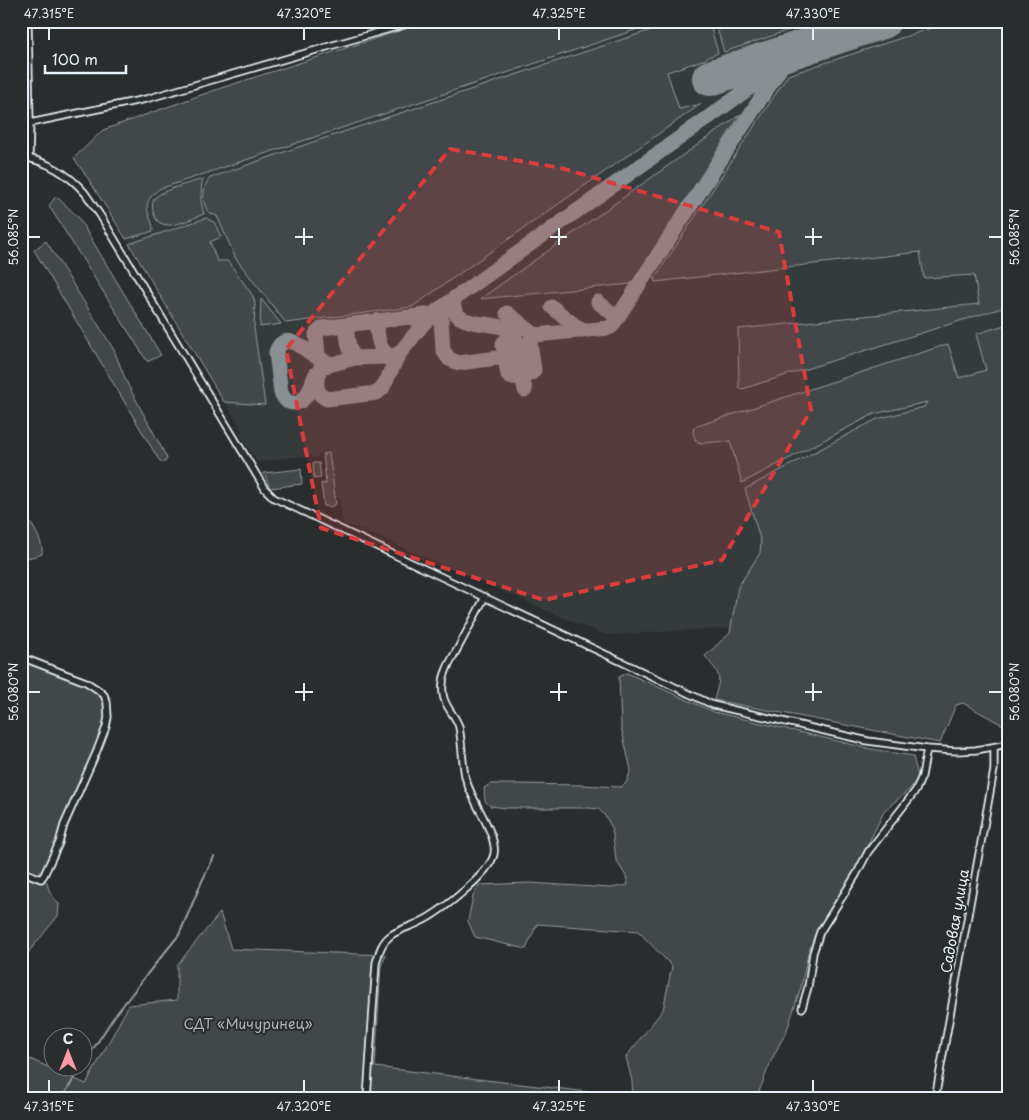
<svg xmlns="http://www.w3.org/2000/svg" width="1029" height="1120" viewBox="0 0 1029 1120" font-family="'Playpen Sans',sans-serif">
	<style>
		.built { fill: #363a3b }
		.green { fill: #424648; stroke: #959ca0 }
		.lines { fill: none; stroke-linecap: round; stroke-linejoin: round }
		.stream { stroke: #989fa3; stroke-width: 2 }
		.taxiway { stroke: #898f93; stroke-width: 15 }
		.runway { stroke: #898f93; stroke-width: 36 }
		.minor-casing { stroke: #e8f1f8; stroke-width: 9 }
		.minor { stroke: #2a2d2e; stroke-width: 5.5 }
		.marked { fill: #d83c3d; fill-opacity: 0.2; stroke: #d83c3d; stroke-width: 4; stroke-dasharray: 10 6; stroke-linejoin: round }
		.ticks { fill: none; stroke: #e8f1f8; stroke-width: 2 }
		.labels { text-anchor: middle; stroke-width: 4; stroke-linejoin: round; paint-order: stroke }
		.street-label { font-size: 14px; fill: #e8f1f8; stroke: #2a2d2e }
		.park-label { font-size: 14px; fill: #aeb5ba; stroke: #2a2d2e }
		.neatline { fill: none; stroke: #e8f1f8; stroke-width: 2 }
		.ticks-label { font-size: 12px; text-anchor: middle; fill: #e8f1f8 }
	</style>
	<rect width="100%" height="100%" fill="#2a2d2e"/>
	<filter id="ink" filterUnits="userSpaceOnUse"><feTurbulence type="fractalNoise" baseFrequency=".02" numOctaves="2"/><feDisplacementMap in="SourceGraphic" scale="10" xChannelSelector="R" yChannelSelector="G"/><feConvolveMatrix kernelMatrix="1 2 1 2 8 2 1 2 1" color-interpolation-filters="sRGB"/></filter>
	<g filter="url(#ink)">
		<path class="built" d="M 430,21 L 1008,21 L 1008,728 L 963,703 L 956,705 L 940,743 L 714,700 L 720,679 L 718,672 L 705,656 L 730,633 L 730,628 L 607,635 L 578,624 L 381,538 L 343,523 L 339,498 L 335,498 L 329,453 L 318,454 L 318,457 L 312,458 L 312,456 L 305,458 L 300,456 L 257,462 L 239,433 L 241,431 L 240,426 L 188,342 L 126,239 L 89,180 L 74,158 L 103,130 L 215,90 Z"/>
		<path class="green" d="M 430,21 L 662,21 L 159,189 C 148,198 144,204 150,218 C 152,223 153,226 153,231 L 126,239 L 89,180 L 74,158 L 103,130 L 215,90 Z
			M 678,21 L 709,21 L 718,53 L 706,58 L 706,59 L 667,72 L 679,109 L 701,104 L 412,307 L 286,323 L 236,259 L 217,216 L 209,213 C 208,211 206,208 205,206 C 202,197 204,184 210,178 L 310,143 Z
			M 715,21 L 816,21 L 724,52 Z
			M 953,21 L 1008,21 L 1008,306 L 742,389 L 739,388 L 738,329 L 979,304 L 974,275 L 924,278 L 920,252 L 655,282 L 654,279 L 788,75 Z
			M 741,114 L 631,284 L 480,299 Z
			M 203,179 C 200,192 200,202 204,214 C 188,220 158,237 153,211 C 152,206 152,200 156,197 C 164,189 191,183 203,179 Z
			M 56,196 L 78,217 L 161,355 L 149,361 L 147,361 L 49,206 Z
			M 206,218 L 215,223 L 221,237 L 210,242 L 217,261 L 228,261 L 253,296 L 255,303 L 254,328 L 265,405 L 224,402 L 129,244 Z
			M 46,241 L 114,350 L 126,381 L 166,456 L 167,459 L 165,462 L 162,462 L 159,460 L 34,250 Z
			M 261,299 L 281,324 L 260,327 Z
			M 1008,324 L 1008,728 L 963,703 L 956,705 L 940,743 L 714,700 C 721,674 722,677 705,656 L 730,633 L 738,587 L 760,553 L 761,542 L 745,489 L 877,419 L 924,407 L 927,402 L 874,414 L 742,483 L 730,441 L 702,443 L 696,441 L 693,433 L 694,427 L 948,344 L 959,378 L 986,370 L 976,334 Z
			M 329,453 L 336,504 L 331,507 L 324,506 L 321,483 L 326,484 L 323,454 Z
			M 313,463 L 319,463 L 321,478 L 314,479 Z
			M 301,469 L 302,484 L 270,488 L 264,473 Z
			M 21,512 C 30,519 44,542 42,554 C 36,556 28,559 21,557 Z
			M 21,657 L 85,684 L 98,691 L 105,701 L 107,716 L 105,728 L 41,880 L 47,882 C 48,891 53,897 59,904 L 58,916 L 31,949 L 21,962 Z
			M 627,673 L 714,712 L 871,749 L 913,756 L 918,777 L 910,789 L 885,810 L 856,868 L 824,919 L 808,954 L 801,987 L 787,1030 L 771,1061 L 756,1099 L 633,1099 L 632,1081 L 626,1057 L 663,1010 L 672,966 L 638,931 L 537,924 L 526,949 L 475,937 L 468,921 L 473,896 L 479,885 L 529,883 L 611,888 L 628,885 L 626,876 L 616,860 L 612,828 L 606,817 L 599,809 L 588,808 L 506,808 L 490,806 L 485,801 L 484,788 L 490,784 L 516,784 L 581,785 L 621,787 L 626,783 L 631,770 L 621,727 L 619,677 Z
			M 220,913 L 231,949 L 386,955 L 381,966 L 375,1067 L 631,1097 L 631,1099 L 21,1099 L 21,1055 L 86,1084 L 129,1005 L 177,1000 L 177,965 Z"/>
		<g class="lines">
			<path class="stream" d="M 82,1066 L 114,1017 L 148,973 L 179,935 L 202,881 L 214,857
				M 61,1099 L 81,1068"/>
			<path class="taxiway" d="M 598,302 L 613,314 L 619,315
				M 448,303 L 442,315 L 441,319 L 443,350 L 449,359 L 459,363 L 505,357 C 511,354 516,350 516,342 C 516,311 447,339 454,298
				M 552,307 L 582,331
				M 507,313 L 535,335
				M 376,321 C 378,334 377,352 392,357
				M 346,325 C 348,337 347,349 355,358
				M 399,354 L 382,389 L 377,393 L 327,399 C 313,393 316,379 321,367 L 355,358 L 388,357 L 399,354 L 423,324 L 438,310 L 751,87 L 797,51 L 810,45
				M 320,358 L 318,355 L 316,334 L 322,328 L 433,314
				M 316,374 C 311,383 308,403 294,403 C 287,403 284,399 281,393 L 276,352 C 284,331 300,346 312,354 C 318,358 324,361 330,364
				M 525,390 L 516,344 L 511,341 L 504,342 L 503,344 L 508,375 L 510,377 C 517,378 530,377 534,370 L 530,342 L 532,337 L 535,335 L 609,328 L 612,326 L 780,69"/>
			<path class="runway" d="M 710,78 L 883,21"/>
			<g class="minor-casing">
				<path id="minor" d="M 28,21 L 30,123 L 29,158
					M 30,123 L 146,99 L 417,21
					M 21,157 C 45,160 69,174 85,193 C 90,200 95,208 100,215 L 265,489 L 274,498 L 713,705 L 868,741 L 927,749 L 957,751 L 976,750 L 1008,744
					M 21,657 L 86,682 L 97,689 L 104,695 L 107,702 L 108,717 L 106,727 L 96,753 L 64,825 L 59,843 L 44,875 L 41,879 L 21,871
					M 802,1008 L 808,987 L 813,953 L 820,932 L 856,875 L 868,852 L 916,790 L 922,776 L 927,749
					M 367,1099 L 376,963 C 379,953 381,943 390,936 C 399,929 410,927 420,922 C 439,913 490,874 494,854 C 497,839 481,814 475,801 C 471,793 467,785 465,776 C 462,760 462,743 459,727 C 456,715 444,707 443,694 C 442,686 443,678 446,671 C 449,663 454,655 458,648 C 467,631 476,614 485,597
					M 935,1099 L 994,770 L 994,747"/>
			</g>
			<use href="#minor" class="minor"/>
		</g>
	</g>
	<path class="marked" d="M 450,149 L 561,168 L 779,232 L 811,410 L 722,560 L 544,600 L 321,528 L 286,349 Z"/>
	<path class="ticks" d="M 49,28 L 49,40M 304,28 L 304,40M 559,28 L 559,40M 813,28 L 813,40M 304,228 L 304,245M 559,228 L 559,245M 813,228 L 813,245M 28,237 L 40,237M 295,237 L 313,237M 550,237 L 567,237M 805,237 L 822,237M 989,237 L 1002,237M 304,683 L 304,701M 559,683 L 559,701M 813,683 L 813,701M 28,692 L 40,692M 295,692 L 313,692M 550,692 L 567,692M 805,692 L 822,692M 989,692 L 1002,692M 49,1080 L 49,1092M 304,1080 L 304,1092M 559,1080 L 559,1092M 813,1080 L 813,1092"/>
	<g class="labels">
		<g class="street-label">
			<text transform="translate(955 921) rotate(-80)" y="5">Садовая улица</text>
		</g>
		<g class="park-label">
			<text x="248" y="1029">СДТ «Мичуринец»</text>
		</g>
	</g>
	<rect width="1029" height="1120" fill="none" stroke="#2a2d2e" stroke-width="55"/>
	<g transform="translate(68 1052)"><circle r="24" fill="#2a2d2e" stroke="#767b7f"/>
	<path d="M0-4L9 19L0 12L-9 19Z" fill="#ff9aa2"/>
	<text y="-8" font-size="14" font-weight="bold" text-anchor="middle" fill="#e8f1f8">С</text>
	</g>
	<path d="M45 65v8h81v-8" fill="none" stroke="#e8f1f8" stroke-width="2.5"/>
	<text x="52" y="65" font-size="15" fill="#e8f1f8" stroke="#2a2d2e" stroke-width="4" paint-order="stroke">100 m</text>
	<rect x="28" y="28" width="974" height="1064" class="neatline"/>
	<g class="ticks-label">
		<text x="49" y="18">47.315°E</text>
		<text x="304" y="18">47.320°E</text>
		<text x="559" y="18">47.325°E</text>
		<text x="813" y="18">47.330°E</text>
		<text transform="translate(14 237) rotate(-90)" y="4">56.085°N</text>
		<text transform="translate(1015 237) rotate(-90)" y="4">56.085°N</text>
		<text transform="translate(14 692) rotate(-90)" y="4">56.080°N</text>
		<text transform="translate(1015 692) rotate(-90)" y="4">56.080°N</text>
		<text x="49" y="1111">47.315°E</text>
		<text x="304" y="1111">47.320°E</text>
		<text x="559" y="1111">47.325°E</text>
		<text x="813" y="1111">47.330°E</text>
	</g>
</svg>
